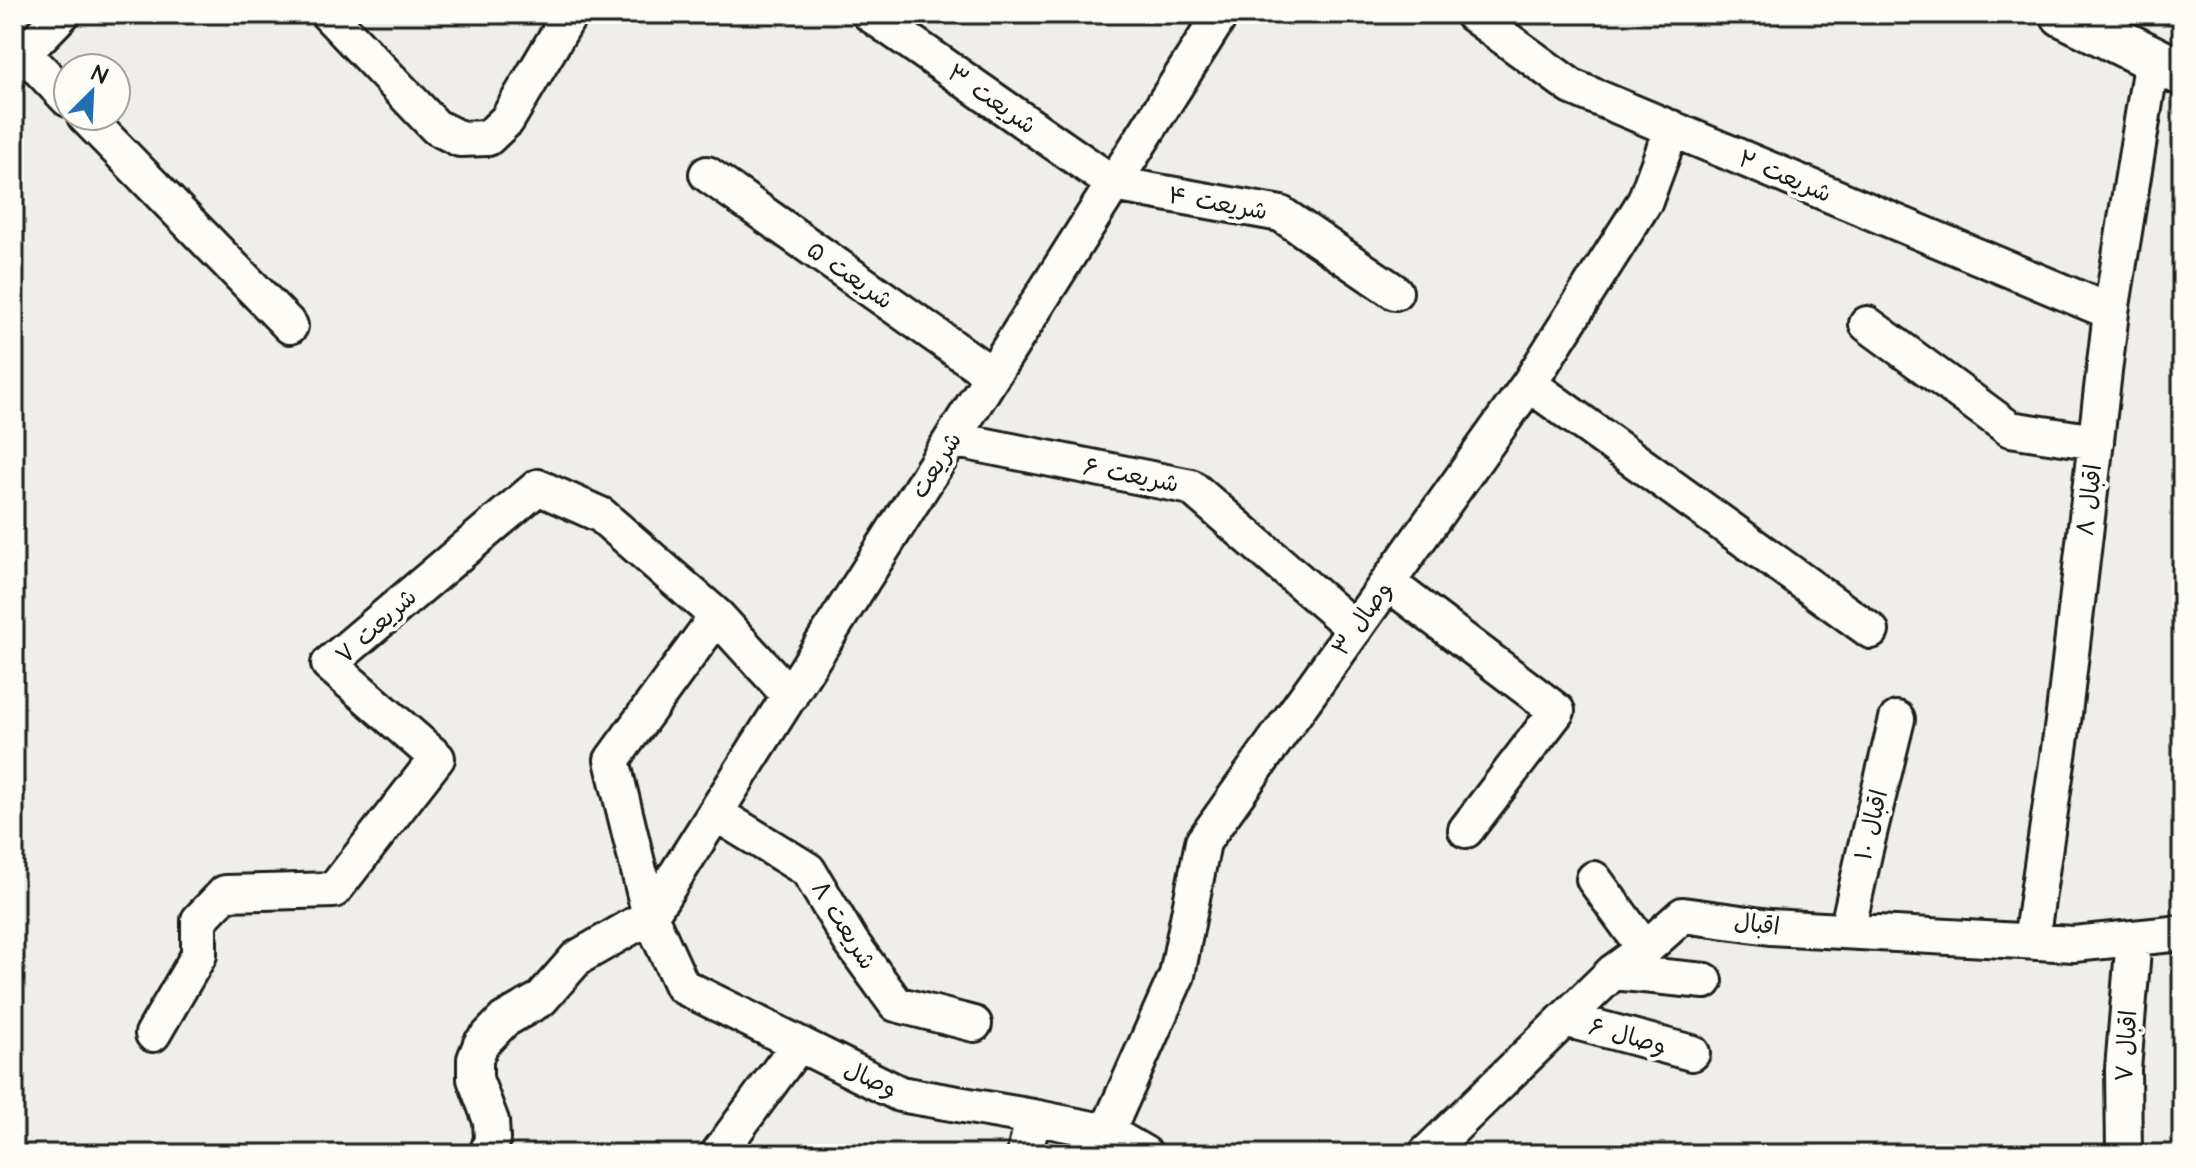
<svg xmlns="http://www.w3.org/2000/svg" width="2196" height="1168" viewBox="0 0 2196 1168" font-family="'Architects Daughter','Playpen Sans Arabic',sans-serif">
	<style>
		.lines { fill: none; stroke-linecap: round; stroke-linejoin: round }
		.minor-casing { stroke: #1c1c1c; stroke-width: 40 }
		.tertiary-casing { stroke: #1c1c1c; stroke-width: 50 }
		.minor { stroke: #fdfcf7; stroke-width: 34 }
		.tertiary { stroke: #fdfcf7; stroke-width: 44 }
		.labels { text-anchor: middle; stroke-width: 8; stroke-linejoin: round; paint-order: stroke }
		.street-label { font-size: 24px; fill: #1c1c1c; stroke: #fdfcf7 }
	</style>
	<rect width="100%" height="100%" fill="#f0eeea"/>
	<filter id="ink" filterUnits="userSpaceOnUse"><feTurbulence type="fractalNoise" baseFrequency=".0125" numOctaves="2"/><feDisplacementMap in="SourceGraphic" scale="16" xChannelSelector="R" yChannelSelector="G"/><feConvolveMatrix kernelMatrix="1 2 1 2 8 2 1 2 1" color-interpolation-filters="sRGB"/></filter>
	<g filter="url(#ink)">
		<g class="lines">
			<g class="minor-casing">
				<path id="minor" d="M 62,14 L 24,53 L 68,99
					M 328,14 L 436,127 L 460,139 L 488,138 L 507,120 L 570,14
					M 870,14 L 1114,184 L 1281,214 L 1395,292
					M 1472,14 L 1572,87 L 2111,312
					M 85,116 L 290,326
					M 707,174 L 992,375
					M 1867,324 L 2010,429 L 2096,442
					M 1529,384 L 1871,631
					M 952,439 L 1191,487 L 1355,629
					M 1388,583 L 1557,711 L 1466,830
					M 717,616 L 612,760 L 650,916 L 682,986 L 900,1094 L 1033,1117 L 1107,1132 L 1145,1154
					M 715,813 L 808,870 L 851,942 L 896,1004 L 974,1024
					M 1594,879 L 1645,949
					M 1847,931 L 1864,854 L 1897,719
					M 2031,941 L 2063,722 L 2111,312 L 2152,59
					M 1613,972 L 1705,981
					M 1565,1019 L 1692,1053
					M 153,1034 L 199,955 L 199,920 L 225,893 L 334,890 L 437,758 L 329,664 L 538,487 L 601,515 L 717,616 L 790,696
					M 1107,1132 L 1177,975 L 1203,842 L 1529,384 L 1645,201 L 1672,128
					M 487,1154 L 492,1139 L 491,1121 L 475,1079 L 475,1059 L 481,1044 L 504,1020 L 541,999 L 577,958 L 650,916 L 1221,14
					M 718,1154 L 798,1045
					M 1025,1154 L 1033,1117
					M 1426,1154 L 1613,972 L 1645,949 L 1683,915 L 1770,927 L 2074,944 L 2182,933
					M 2124,1154 L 2123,1069 L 2134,938"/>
			</g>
			<g class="tertiary-casing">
				<path id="tertiary" d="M 2063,14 L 2182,73"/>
			</g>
			<use href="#minor" class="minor"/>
			<use href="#tertiary" class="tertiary"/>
		</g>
	</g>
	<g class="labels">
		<g class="street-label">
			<text transform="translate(992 99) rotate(35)" y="8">شریعت ۳</text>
			<text transform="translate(1785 176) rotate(23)" y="8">شریعت ۲</text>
			<text transform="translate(1218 203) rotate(10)" y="8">شریعت ۴</text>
			<text transform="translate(850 275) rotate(35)" y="8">شریعت ۵</text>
			<text transform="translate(936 465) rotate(-58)" y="8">شریعت</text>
			<text transform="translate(1131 475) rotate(11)" y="8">شریعت ۶</text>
			<text transform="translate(2089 500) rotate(-83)" y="8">اقبال ۸</text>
			<text transform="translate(1362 618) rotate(-55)" y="8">وصال ۳</text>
			<text transform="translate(376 626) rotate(-42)" y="8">شریعت ۷</text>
			<text transform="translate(1871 825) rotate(-76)" y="8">اقبال ۱۰</text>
			<text transform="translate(1757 924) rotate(7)" y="8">اقبال</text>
			<text transform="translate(844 925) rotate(58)" y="8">شریعت ۸</text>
			<text transform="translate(1628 1036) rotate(15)" y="8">وصال ۶</text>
			<text transform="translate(2126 1046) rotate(-86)" y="8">اقبال ۷</text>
			<text transform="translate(871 1079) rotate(24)" y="8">وصال</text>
		</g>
	</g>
	<rect width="2196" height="1168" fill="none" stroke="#fdfcf7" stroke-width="48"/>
	<rect x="24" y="24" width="2148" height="1120" fill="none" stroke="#1c1c1c" stroke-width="3" filter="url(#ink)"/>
	<g transform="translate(92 92) rotate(24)"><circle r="38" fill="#fdfcf7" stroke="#a3a29f" stroke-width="2"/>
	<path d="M0-6L14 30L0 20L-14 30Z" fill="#1f6fb2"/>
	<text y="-12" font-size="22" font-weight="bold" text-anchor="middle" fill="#1c1c1c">N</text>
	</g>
</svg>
